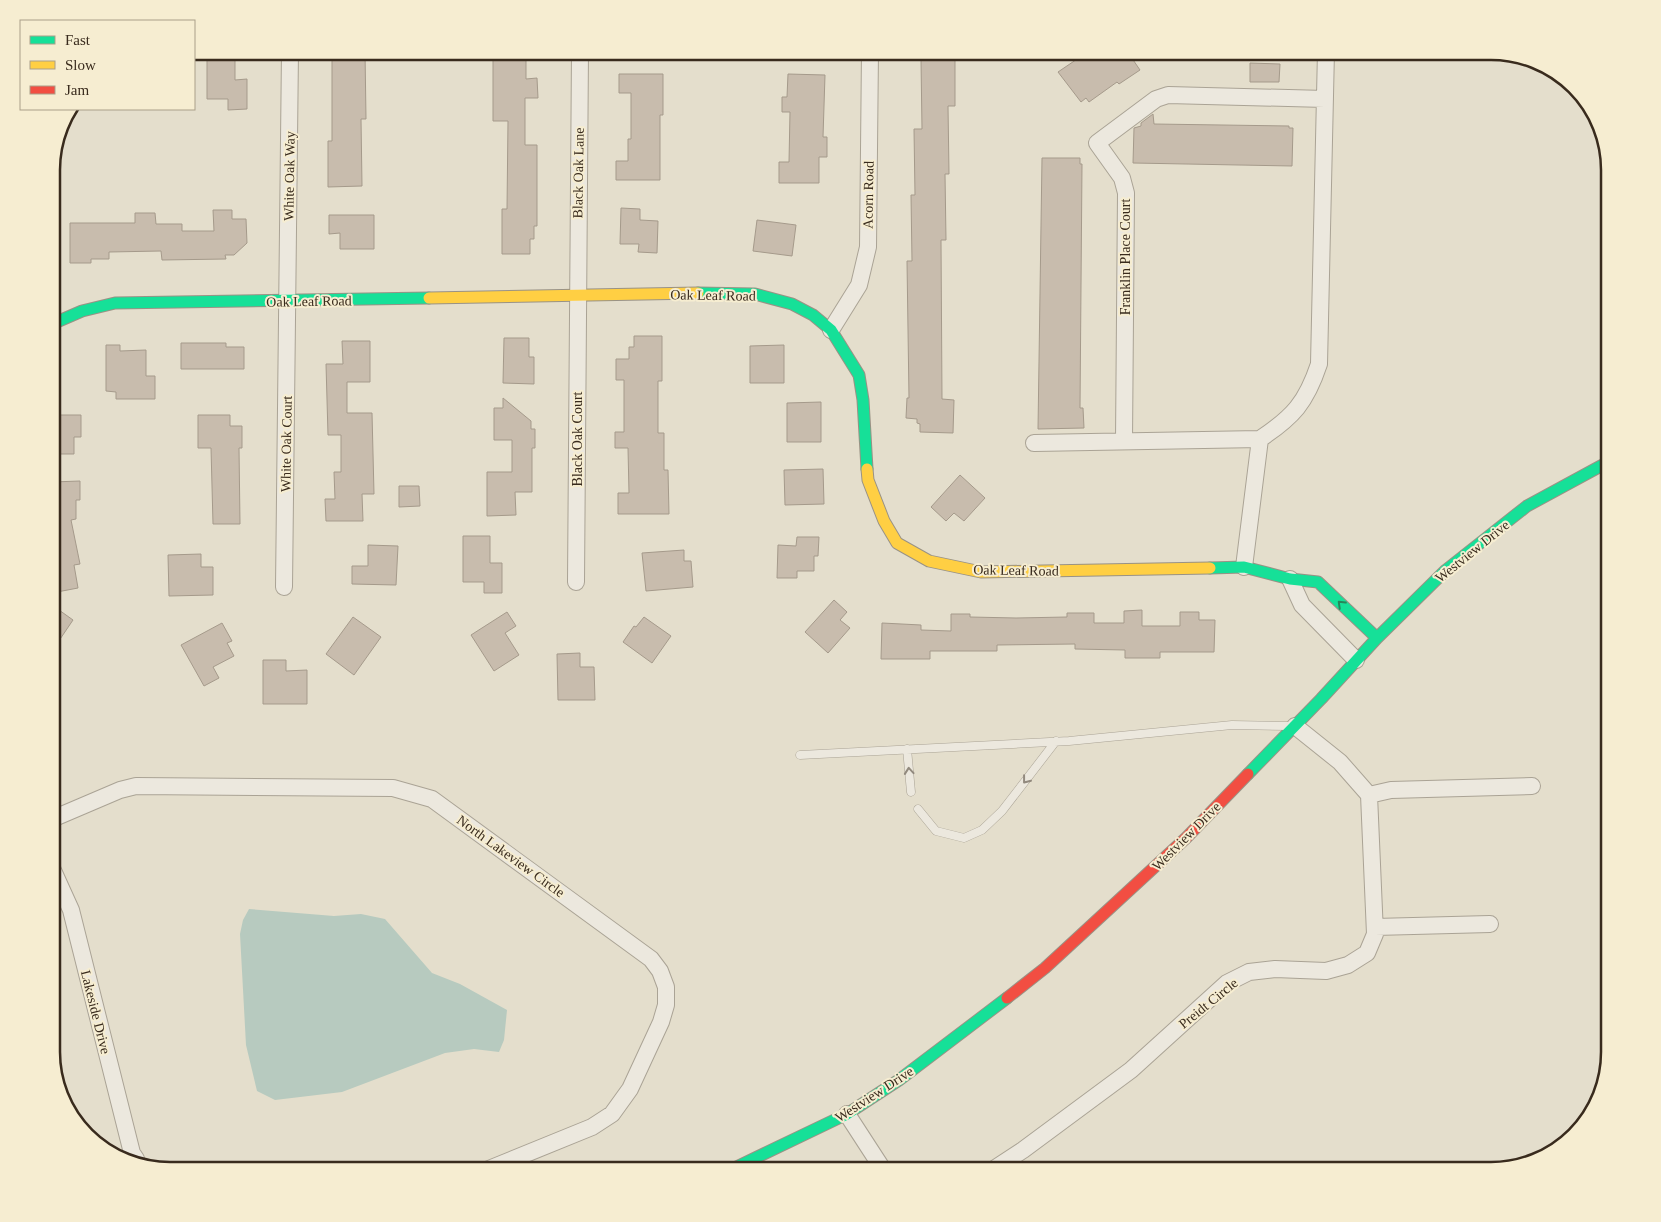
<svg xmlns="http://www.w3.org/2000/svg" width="1661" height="1222" viewBox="0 0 1661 1222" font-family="'Times New Roman',serif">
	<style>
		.water { fill: #b7cabf }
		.building { fill: #c8bcad; stroke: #a59a8b }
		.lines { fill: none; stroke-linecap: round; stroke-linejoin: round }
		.lane-casing { stroke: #aaa395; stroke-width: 9 }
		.street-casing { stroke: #aaa395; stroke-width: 18 }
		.fast-casing { stroke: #999285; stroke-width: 13 }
		.slow-casing { stroke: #999285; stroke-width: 13 }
		.jam-casing { stroke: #999285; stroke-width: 13 }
		.lane { stroke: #ece8de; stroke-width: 8 }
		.street { stroke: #ece8de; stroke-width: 16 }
		.fast { stroke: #16e098; stroke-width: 11 }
		.slow { stroke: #ffcf43; stroke-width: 11 }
		.jam { stroke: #f24e42; stroke-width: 11 }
		.oneway { stroke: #28865a }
		.oneway2 { stroke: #928a7e }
		.labels { text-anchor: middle; stroke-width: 4; stroke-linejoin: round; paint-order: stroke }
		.street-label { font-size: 14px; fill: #392b1d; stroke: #f6edd1 }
		.rim { fill: none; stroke: #392b1d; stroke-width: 2.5 }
	</style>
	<rect width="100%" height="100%" fill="#e4decc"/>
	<path class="water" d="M 249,909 L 334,916 L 361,914 L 385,919 L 432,973 L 460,984 L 507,1010 L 504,1040 L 499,1052 L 474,1049 L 445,1053 L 342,1092 L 275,1100 L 257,1091 L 246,1045 L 240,934 L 243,920 Z"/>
	<path class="building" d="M 332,51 L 365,51 L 366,119 L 361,119 L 362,186 L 328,187 L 328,141 L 332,141 Z
		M 493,51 L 526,51 L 526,79 L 537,78 L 538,98 L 525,98 L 525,145 L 537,145 L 537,226 L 534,226 L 534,239 L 530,239 L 530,254 L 502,254 L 502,209 L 507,209 L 508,121 L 493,121 Z
		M 1089,51 L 1127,51 L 1140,70 L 1119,84 L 1117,82 L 1089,102 L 1086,98 L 1081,102 L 1058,72 Z
		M 207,53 L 235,53 L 235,80 L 247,79 L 247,109 L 228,110 L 228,99 L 207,99 Z
		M 921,60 L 955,60 L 955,106 L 948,106 L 949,174 L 945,174 L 946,240 L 941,240 L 942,399 L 954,400 L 953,433 L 920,432 L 920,424 L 917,423 L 917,419 L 906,418 L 907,398 L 909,398 L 907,261 L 912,261 L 911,195 L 915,195 L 914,129 L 922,129 Z
		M 1250,63 L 1280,64 L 1279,82 L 1250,82 Z
		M 619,74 L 663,74 L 663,115 L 660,115 L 660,180 L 616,180 L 616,161 L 628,161 L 628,139 L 631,139 L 631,93 L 619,93 Z
		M 788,74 L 825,75 L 823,137 L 827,137 L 827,157 L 819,157 L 819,183 L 779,183 L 779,162 L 789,162 L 790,112 L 782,112 L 782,97 L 787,97 Z
		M 1153,114 L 1154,124 L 1289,126 L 1289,128 L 1293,128 L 1292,166 L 1133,163 L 1134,128 L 1141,126 L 1141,123 Z
		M 1042,158 L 1080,158 L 1080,164 L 1082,164 L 1080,408 L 1083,408 L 1084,428 L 1038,429 Z
		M 621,208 L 640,209 L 640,220 L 658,221 L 657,253 L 638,252 L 639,244 L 620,244 Z
		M 213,210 L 232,210 L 232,219 L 246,219 L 247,243 L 234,255 L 225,255 L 226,259 L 162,260 L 161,251 L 109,252 L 109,259 L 91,259 L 91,263 L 70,263 L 70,223 L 135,223 L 135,213 L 155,213 L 156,224 L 182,224 L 182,231 L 214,231 Z
		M 329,215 L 374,215 L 374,249 L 340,249 L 340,233 L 329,234 Z
		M 757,220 L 796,225 L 792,256 L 753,251 Z
		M 634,336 L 662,336 L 662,381 L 658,381 L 658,433 L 664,433 L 664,470 L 668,470 L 669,514 L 618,514 L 618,493 L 629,493 L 628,448 L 615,448 L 615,432 L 624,432 L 624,380 L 616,380 L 616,359 L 629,359 L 629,347 L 634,347 Z
		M 504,338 L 529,338 L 529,357 L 534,357 L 534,384 L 503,383 Z
		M 342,341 L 370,341 L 370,382 L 347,382 L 347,413 L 372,413 L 374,494 L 362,494 L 363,521 L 326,521 L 325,499 L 335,499 L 334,472 L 341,472 L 341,435 L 328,435 L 326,364 L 343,364 Z
		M 181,343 L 226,343 L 226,347 L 244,347 L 244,369 L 181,369 Z
		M 106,345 L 120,345 L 120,351 L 146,350 L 146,376 L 155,376 L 155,399 L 116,399 L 116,392 L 106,391 Z
		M 784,345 L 784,383 L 750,383 L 750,346 Z
		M 503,398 L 531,421 L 531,429 L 535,429 L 535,448 L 532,448 L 532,492 L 515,492 L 516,515 L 487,516 L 487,472 L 512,472 L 512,440 L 494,440 L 494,408 L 503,408 Z
		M 821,402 L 821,442 L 787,442 L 787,403 Z
		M 52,415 L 81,415 L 81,437 L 74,437 L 74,454 L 52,454 Z
		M 198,415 L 230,415 L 230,426 L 242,426 L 242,448 L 239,448 L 240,524 L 213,524 L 211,448 L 198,448 Z
		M 823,469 L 824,504 L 785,505 L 784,470 Z
		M 960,475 L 985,498 L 964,521 L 954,513 L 946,521 L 931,507 Z
		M 80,481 L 80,500 L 76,500 L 76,519 L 71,520 L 80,564 L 74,565 L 78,588 L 57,592 L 52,561 L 52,482 Z
		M 399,486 L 419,486 L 420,506 L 399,507 Z
		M 463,536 L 490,536 L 490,563 L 502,563 L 502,593 L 484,593 L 484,582 L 463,582 Z
		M 797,537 L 819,537 L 818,556 L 814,556 L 814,571 L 797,571 L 797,578 L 777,578 L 778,545 L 796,546 Z
		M 368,545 L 398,546 L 396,585 L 352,584 L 352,566 L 368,566 Z
		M 684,550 L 684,561 L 691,561 L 693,587 L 646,591 L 642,553 Z
		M 201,554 L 201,567 L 213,567 L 213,595 L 169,596 L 168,555 Z
		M 834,600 L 847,612 L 840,620 L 850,628 L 828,653 L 805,632 Z
		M 52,605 L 73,620 L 52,651 Z
		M 1142,610 L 1142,626 L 1180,626 L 1180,612 L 1199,612 L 1199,620 L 1215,620 L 1214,652 L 1160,652 L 1160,658 L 1125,658 L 1125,650 L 1075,649 L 1075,644 L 997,645 L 997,651 L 930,651 L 930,659 L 881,659 L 882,623 L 921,625 L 921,630 L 951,631 L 951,614 L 970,614 L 970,617 L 1016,618 L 1067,617 L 1067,613 L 1094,613 L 1094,623 L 1124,623 L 1124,611 Z
		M 507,612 L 516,626 L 505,633 L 519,655 L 494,671 L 471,635 Z
		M 353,617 L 381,637 L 354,675 L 326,654 Z
		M 644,617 L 671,636 L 652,663 L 623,642 L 634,626 L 636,627 Z
		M 222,623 L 232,641 L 227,643 L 234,656 L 213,667 L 219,678 L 204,686 L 181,645 Z
		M 580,653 L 580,667 L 594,667 L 595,700 L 558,700 L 557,654 Z
		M 263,660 L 286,660 L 286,671 L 307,670 L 307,704 L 263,704 Z"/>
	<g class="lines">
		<g class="lane-casing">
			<path id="lane" d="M 907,749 L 911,792
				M 800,755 L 1069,741 L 1232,725 L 1288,726
				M 918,809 L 936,831 L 964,838 L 982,830 L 1002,811 L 1056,741"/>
		</g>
		<g class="street-casing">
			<path id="street" d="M 831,330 L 859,285 L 868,247 L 870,51
				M 1124,441 L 1126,193 L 1122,178 L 1097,143 L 1156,99 L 1168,95 L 1325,99
				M 1034,443 L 1260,439
				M 1244,567 L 1260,439 C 1293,417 1306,403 1319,364 L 1326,51
				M 1290,579 L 1302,605 L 1356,660
				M 576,582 L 580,51
				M 284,587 L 290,51
				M 1295,726 L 1340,762 L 1369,795
				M 52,819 L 120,790 L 136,786 L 393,788 L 432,799 L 651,959 L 660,971 L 666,987 L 666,1005 L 661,1022 L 630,1089 L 612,1114 L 592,1127 L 484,1171
				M 51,866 L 71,910 L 132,1153 L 136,1159
				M 1375,927 L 1490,924
				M 847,1114 L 884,1171
				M 991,1171 L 1023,1150 L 1131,1070 L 1227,983 L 1249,972 L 1275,969 L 1326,971 L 1348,965 L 1367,953 L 1375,934 L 1369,795 L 1391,790 L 1532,786"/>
		</g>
		<g class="fast-casing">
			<path id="fast" d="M 698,293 L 755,294 L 792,304 L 813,315 L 831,330 L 859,375 L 863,400 L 867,469
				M 52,324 L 82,311 L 115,303 L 429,298
				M 1210,568 L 1244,567 L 1290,579 L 1318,582 L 1377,638
				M 1248,774 L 1321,699 L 1377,638 L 1446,570 L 1527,506 L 1610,461
				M 728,1171 L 847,1114 L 899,1080 L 1007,998"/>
		</g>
		<g class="slow-casing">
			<path id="slow" d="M 429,298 L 698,293
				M 867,469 L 868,480 L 884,521 L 897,543 L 929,561 L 981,572 L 1210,568"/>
		</g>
		<g class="jam-casing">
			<path id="jam" d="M 1007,998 L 1045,968 L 1186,838 L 1248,774"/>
		</g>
		<use href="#lane" class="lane"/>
		<use href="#street" class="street"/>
		<use href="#fast" class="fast"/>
		<use href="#slow" class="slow"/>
		<use href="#jam" class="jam"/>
	</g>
	<defs><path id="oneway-chevron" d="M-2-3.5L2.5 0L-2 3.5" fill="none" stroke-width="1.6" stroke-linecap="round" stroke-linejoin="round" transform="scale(1.25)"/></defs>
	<use class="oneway" href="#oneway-chevron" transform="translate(1341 604) rotate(-136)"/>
	<g class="oneway2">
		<use href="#oneway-chevron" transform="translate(909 771) rotate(-95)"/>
		<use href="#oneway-chevron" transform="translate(1026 780) rotate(128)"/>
	</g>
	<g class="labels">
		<g class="street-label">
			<text transform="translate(578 173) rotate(-89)" y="5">Black Oak Lane</text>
			<text transform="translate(289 176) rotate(-89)" y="5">White Oak Way</text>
			<text transform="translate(868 195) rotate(-89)" y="5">Acorn Road</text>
			<text transform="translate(1125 257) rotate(-90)" y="5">Franklin Place Court</text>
			<text transform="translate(713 295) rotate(1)" y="5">Oak Leaf Road</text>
			<text transform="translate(309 301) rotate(-1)" y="5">Oak Leaf Road</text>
			<text transform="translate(577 439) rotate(-90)" y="5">Black Oak Court</text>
			<text transform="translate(286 444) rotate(-89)" y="5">White Oak Court</text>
			<text transform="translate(1472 551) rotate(-39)" y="5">Westview Drive</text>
			<text transform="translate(1016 570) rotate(1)" y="5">Oak Leaf Road</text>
			<text transform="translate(1186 836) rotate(-45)" y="5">Westview Drive</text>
			<text transform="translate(511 856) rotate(36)" y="5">North Lakeview Circle</text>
			<text transform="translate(1208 1003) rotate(-39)" y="5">Preidt Circle</text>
			<text transform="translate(96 1012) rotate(76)" y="5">Lakeside Drive</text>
			<text transform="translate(874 1094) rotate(-33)" y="5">Westview Drive</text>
		</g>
	</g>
	<path d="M0 0H1661V1222H0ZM170 60H1491A110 110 0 0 1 1601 170V1052A110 110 0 0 1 1491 1162H170A110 110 0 0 1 60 1052V170A110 110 0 0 1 170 60Z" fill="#f6edd1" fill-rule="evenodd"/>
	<path class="rim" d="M170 60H1491A110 110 0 0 1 1601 170V1052A110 110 0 0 1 1491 1162H170A110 110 0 0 1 60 1052V170A110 110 0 0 1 170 60Z"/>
	<rect x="20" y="20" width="175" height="90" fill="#f6edd1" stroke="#aa9f89"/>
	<rect x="30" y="36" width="25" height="8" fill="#16e098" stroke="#aa9f89"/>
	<text x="65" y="45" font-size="15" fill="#392b1d">Fast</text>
	<rect x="30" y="61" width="25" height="8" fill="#ffcf43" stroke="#aa9f89"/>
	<text x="65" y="70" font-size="15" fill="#392b1d">Slow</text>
	<rect x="30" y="86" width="25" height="8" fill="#f24e42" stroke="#aa9f89"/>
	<text x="65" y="95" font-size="15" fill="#392b1d">Jam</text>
</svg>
